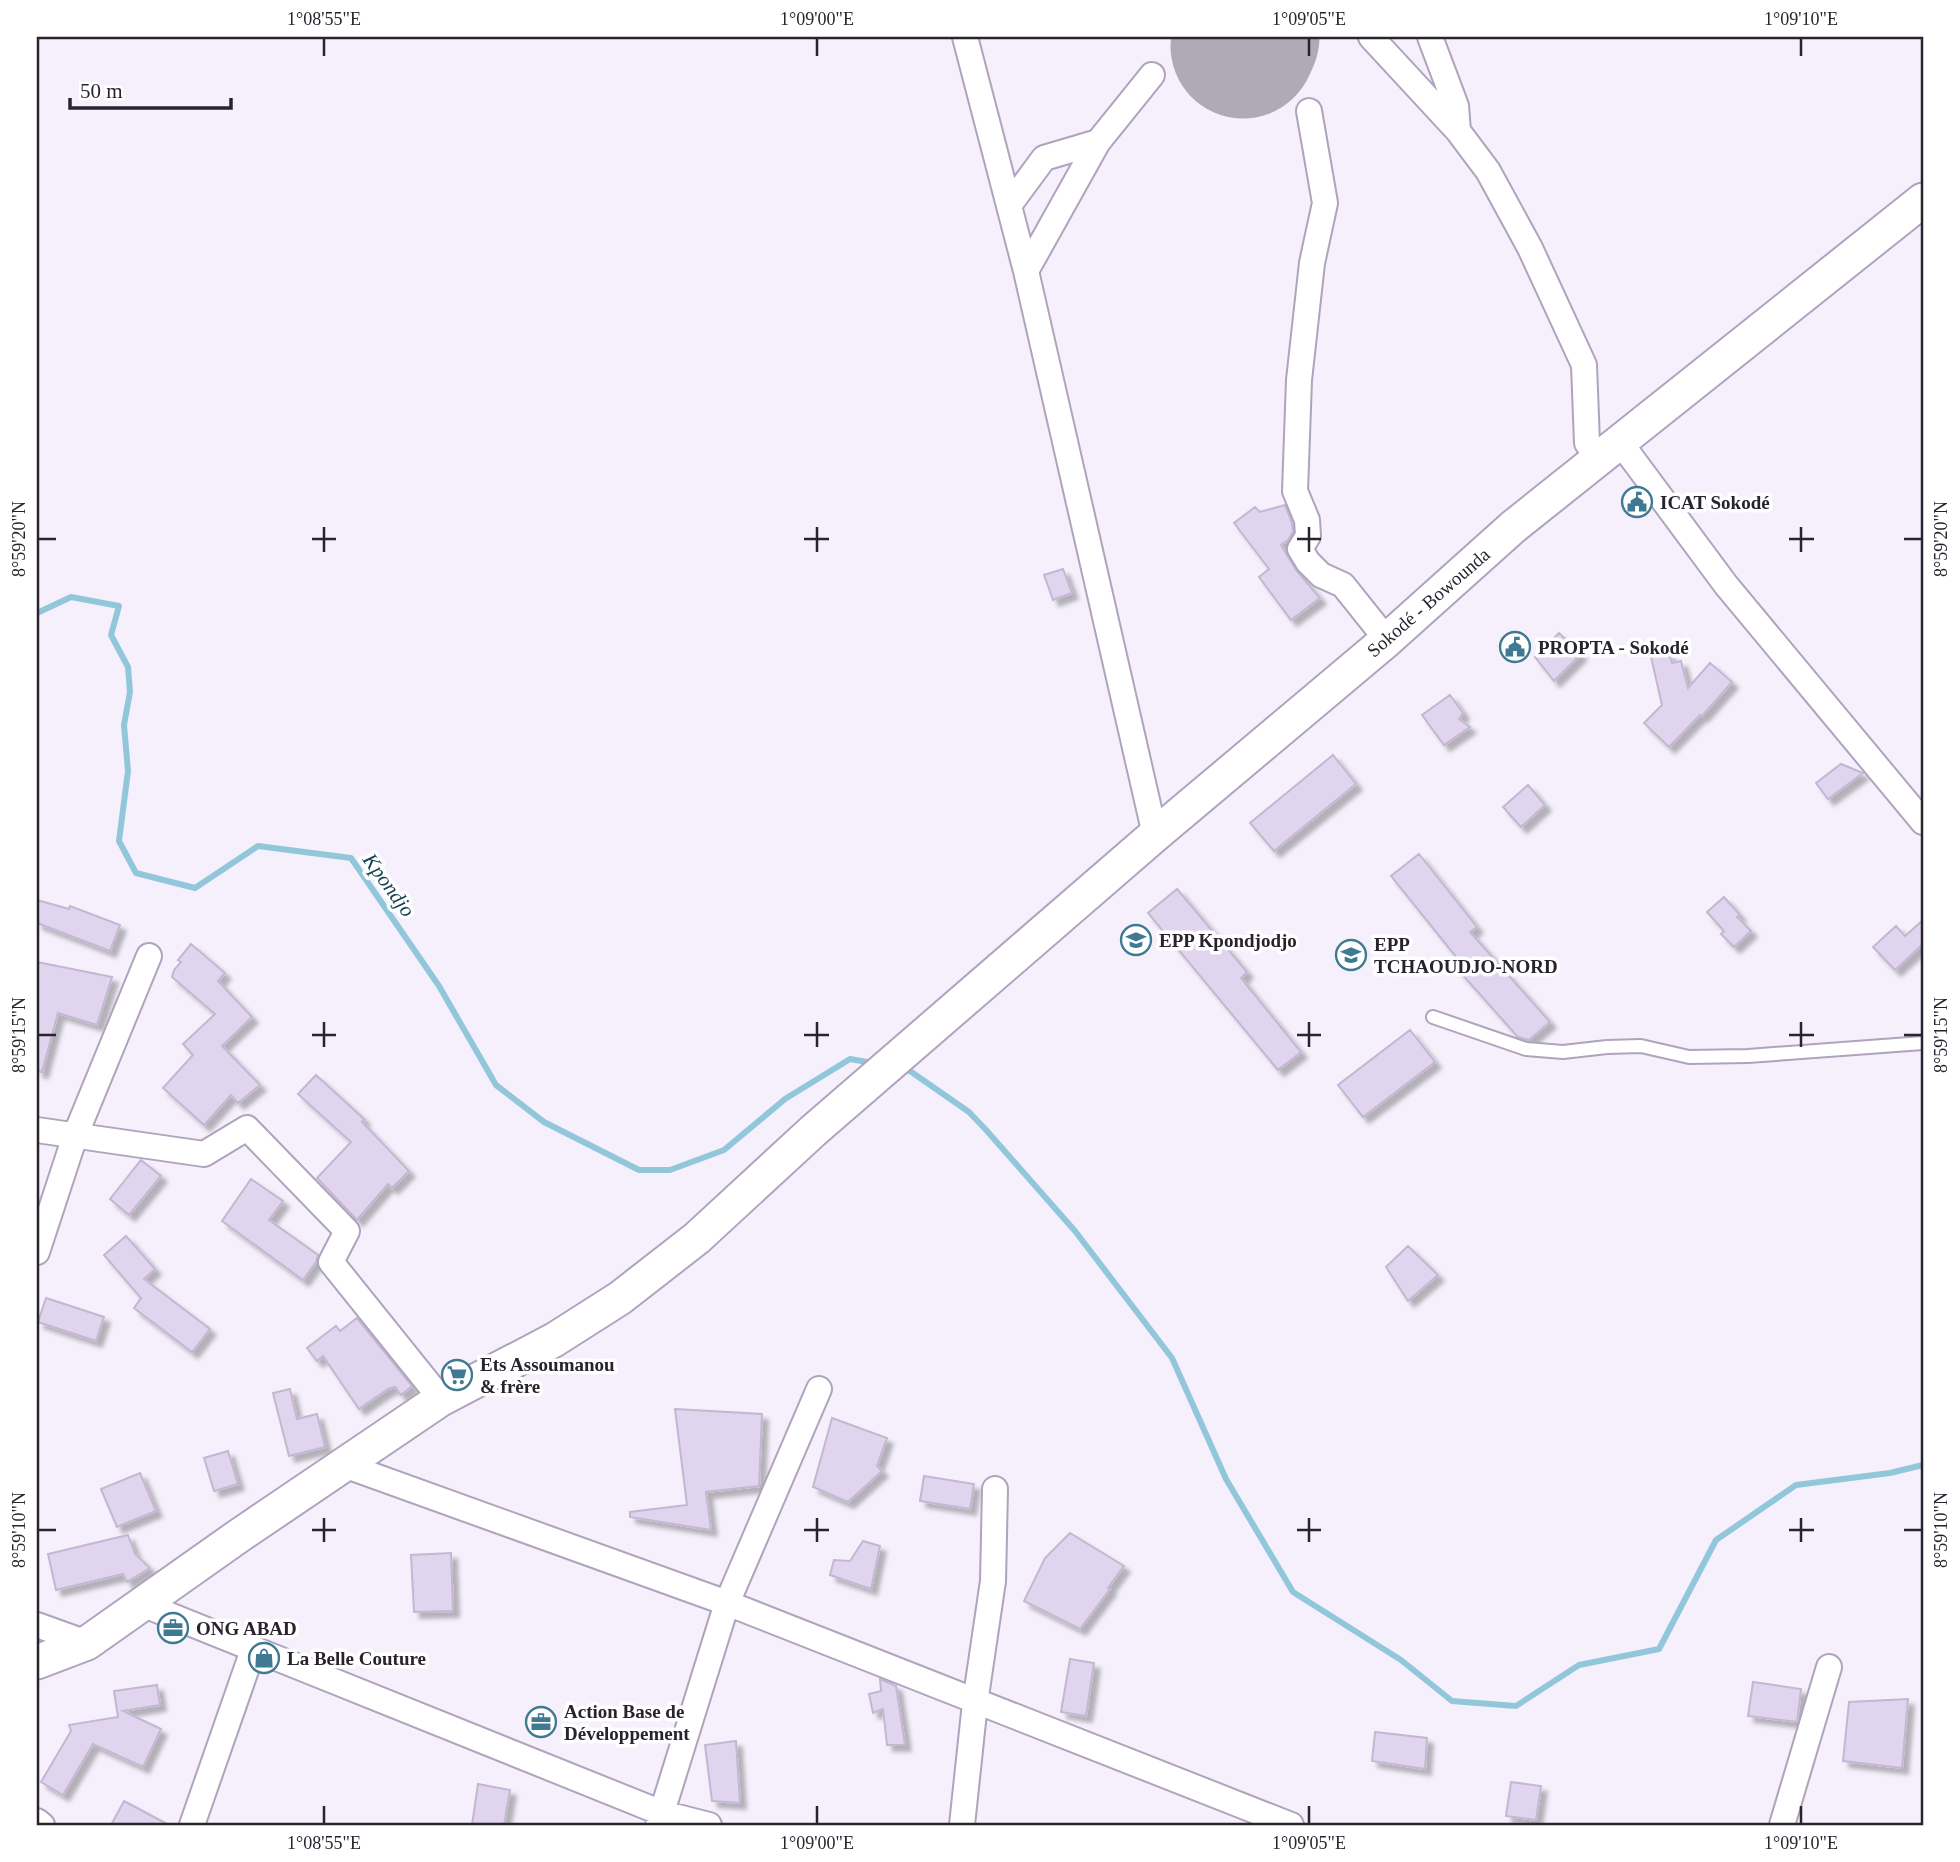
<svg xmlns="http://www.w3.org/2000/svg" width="1960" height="1862" viewBox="0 0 1960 1862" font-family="Georgia,serif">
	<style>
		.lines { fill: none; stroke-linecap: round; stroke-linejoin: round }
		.stream { stroke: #92c7db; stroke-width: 6 }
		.runway { stroke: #afaab5; stroke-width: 145 }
		.building { fill: #e0d4ef; stroke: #c3b7d1; stroke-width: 2; filter: url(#shadow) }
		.lane-casing { stroke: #afa3bd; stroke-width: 16 }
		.street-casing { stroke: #afa3bd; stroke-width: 28 }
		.secondary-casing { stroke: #afa3bd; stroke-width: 37 }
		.lane { stroke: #fff; stroke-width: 12 }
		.street { stroke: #fff; stroke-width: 24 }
		.secondary { stroke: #fff; stroke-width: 33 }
		.ticks { fill: none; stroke: #28232d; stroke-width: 2.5 }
		.labels { text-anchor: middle; stroke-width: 7; stroke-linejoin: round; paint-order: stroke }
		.poi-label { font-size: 19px; font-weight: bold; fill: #28232d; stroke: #fff; text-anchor: start }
		.street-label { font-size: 19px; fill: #28232d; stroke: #fff }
		.water-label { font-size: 21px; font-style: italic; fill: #154352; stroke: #fff }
		.neatline { fill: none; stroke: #28232d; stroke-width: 2.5 }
		.ticks-label { font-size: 18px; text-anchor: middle; fill: #28232d }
	</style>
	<defs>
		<filter id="shadow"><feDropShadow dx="6" dy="6" stdDeviation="2" flood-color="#0004"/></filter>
	</defs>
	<rect width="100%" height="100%" fill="#f5f0fb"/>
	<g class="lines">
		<path class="stream" d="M 37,613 L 71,597 L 119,606 L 111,635 L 128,667 L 130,692 L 124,725 L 128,771 L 119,841 L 136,873 L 195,888 L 258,846 L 351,858 L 439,986 L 496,1085 L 544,1122 L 639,1170 L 670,1170 L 724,1150 L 785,1099 L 850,1059 L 873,1063
			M 901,1069 L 910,1071 L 969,1112 L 987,1131 L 1075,1231 L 1172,1358 L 1226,1479 L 1293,1592 L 1401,1660 L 1452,1701 L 1516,1706 L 1579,1665 L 1659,1649 L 1716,1540 L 1796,1485 L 1890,1473 L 1923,1465"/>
		<path class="runway" d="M 1243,46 L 1247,37"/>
	</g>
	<path class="building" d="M 1285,505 L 1292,523 L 1293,532 L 1288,540 L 1281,545 L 1296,570 L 1320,598 L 1291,620 L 1259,577 L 1269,569 L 1234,523 L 1255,507 L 1260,512 Z
		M 1063,569 L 1072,593 L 1053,600 L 1044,575 Z
		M 1559,633 L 1581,654 L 1554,681 L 1535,657 Z
		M 1669,653 L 1672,663 L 1681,661 L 1688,688 L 1710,663 L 1732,682 L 1702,716 L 1700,715 L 1669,747 L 1644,723 L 1662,705 L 1651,657 Z
		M 1450,695 L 1463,713 L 1459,719 L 1470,727 L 1444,745 L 1422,715 Z
		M 1333,755 L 1356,784 L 1274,851 L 1250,823 Z
		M 1841,764 L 1863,773 L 1828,799 L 1816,783 Z
		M 1528,785 L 1545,805 L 1521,827 L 1503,807 Z
		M 1419,854 L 1477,927 L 1470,932 L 1550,1022 L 1529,1040 L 1518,1037 L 1452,963 L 1457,958 L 1391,876 Z
		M 1177,889 L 1247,972 L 1241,978 L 1301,1052 L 1278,1070 L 1148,913 Z
		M 1724,897 L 1740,915 L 1737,917 L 1751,931 L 1734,947 L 1721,934 L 1724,931 L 1707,912 Z
		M 37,900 L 69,909 L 70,906 L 120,925 L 110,951 L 37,923 Z
		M 1923,920 L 1923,944 L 1895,970 L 1873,947 L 1896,926 L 1905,936 Z
		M 191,944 L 225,973 L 218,981 L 252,1017 L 222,1046 L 260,1085 L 238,1103 L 231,1095 L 204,1125 L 163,1088 L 193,1055 L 183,1044 L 215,1014 L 172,977 L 174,970 L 181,962 L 178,960 Z
		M 37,962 L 112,977 L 97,1025 L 58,1013 L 42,1072 L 37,1071 Z
		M 1410,1030 L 1435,1062 L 1363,1117 L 1338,1085 Z
		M 316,1075 L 364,1119 L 362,1122 L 409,1171 L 392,1188 L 388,1184 L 357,1220 L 317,1178 L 351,1142 L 298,1094 Z
		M 141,1160 L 161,1176 L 129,1215 L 110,1199 Z
		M 251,1179 L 283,1201 L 269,1220 L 318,1255 L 316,1262 L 303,1280 L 222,1221 Z
		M 126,1236 L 155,1269 L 144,1279 L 210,1329 L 192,1352 L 134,1308 L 141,1298 L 104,1255 Z
		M 1408,1246 L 1438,1275 L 1408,1301 L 1386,1267 Z
		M 46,1298 L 104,1317 L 96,1341 L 38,1322 Z
		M 357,1318 L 412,1386 L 401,1395 L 395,1387 L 388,1389 L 359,1409 L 323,1356 L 317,1361 L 307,1348 L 336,1326 L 340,1331 Z
		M 290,1389 L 297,1419 L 317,1414 L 325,1447 L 289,1456 L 273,1393 Z
		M 675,1409 L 762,1414 L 759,1486 L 706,1492 L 711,1530 L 630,1517 L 630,1512 L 687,1505 Z
		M 832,1418 L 887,1438 L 877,1466 L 882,1471 L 848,1502 L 813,1487 Z
		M 228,1451 L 238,1484 L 214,1491 L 204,1458 Z
		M 140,1473 L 156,1511 L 117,1527 L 101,1489 Z
		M 924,1476 L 974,1484 L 970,1509 L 920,1501 Z
		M 1070,1533 L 1124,1566 L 1108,1588 L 1110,1589 L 1080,1629 L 1024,1601 L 1045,1558 Z
		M 128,1535 L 135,1554 L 150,1568 L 127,1582 L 123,1574 L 56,1590 L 48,1554 Z
		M 863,1541 L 880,1546 L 871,1589 L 830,1575 L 834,1560 L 850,1561 Z
		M 451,1553 L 453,1611 L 414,1612 L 411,1555 Z
		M 1070,1659 L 1094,1663 L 1086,1716 L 1061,1712 Z
		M 880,1679 L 896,1686 L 905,1745 L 887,1745 L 883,1709 L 873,1713 L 869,1694 L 881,1691 Z
		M 1753,1682 L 1801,1689 L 1797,1722 L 1748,1716 Z
		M 157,1685 L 160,1705 L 123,1711 L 161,1729 L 143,1767 L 93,1744 L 63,1795 L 41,1782 L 71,1731 L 69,1725 L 118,1717 L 114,1691 Z
		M 1908,1699 L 1902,1768 L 1843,1761 L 1849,1702 Z
		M 1375,1732 L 1427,1738 L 1425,1769 L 1372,1761 Z
		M 736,1741 L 740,1803 L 712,1801 L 705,1745 Z
		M 1511,1782 L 1541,1786 L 1536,1820 L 1506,1816 Z
		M 478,1784 L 510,1790 L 504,1825 L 472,1825 Z
		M 124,1801 L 137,1808 L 169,1825 L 111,1825 Z"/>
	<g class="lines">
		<g class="lane-casing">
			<path id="lane" d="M 1433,1017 L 1526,1049 L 1563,1052 L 1607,1047 L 1641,1046 L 1689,1057 L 1748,1056 L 1923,1043"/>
		</g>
		<g class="street-casing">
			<path id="street" d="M 965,37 L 1026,271 L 1155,835
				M 1371,37 L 1458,131
				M 1430,37 L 1456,106 L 1458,131 L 1488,171 L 1530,248 L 1584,365 L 1587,443 L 1598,459
				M 1309,111 L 1325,203 L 1312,263 L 1299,380 L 1295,491 L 1307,520 L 1308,536 L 1300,549 L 1308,562 L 1321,575 L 1343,585 L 1387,640
				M 1010,204 L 1044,158 L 1098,142
				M 1026,271 L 1098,142 L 1152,75
				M 1620,442 L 1726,585 L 1923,822
				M 37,1130 L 204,1154 L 247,1128 L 347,1231 L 331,1262 L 441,1399
				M 37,1252 L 75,1136 L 149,956
				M 344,1465 L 727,1603 L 1291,1825
				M 142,1604 L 662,1813 L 709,1825
				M 37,1625 L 87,1643
				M 37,1821 L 42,1825
				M 192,1825 L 253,1650
				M 658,1825 L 727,1603 L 819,1389
				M 962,1825 L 975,1703 L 993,1581 L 995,1489
				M 1782,1825 L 1829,1667"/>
		</g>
		<g class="secondary-casing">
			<path id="secondary" d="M 37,1662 L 87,1643 L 240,1535 L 441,1399 L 554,1340 L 620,1298 L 697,1238 L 813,1131 L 1155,835 L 1387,640 L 1513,527 L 1923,200"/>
		</g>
		<use href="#lane" class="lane"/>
		<use href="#street" class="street"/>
		<use href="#secondary" class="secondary"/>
	</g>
	<path class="ticks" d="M 324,38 L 324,56M 817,38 L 817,56M 1309,38 L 1309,56M 1801,38 L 1801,56M 324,527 L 324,552M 817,527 L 817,552M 1309,527 L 1309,552M 1801,527 L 1801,552M 38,539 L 56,539M 312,539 L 336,539M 804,539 L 829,539M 1297,539 L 1321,539M 1789,539 L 1814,539M 1904,539 L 1922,539M 324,1022 L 324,1047M 817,1022 L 817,1047M 1309,1022 L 1309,1047M 1801,1022 L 1801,1047M 38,1035 L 56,1035M 312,1035 L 336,1035M 804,1035 L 829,1035M 1297,1035 L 1321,1035M 1789,1035 L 1814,1035M 1904,1035 L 1922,1035M 324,1518 L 324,1542M 817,1518 L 817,1542M 1309,1518 L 1309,1542M 1801,1518 L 1801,1542M 38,1530 L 56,1530M 312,1530 L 336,1530M 804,1530 L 829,1530M 1297,1530 L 1321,1530M 1789,1530 L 1814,1530M 1904,1530 L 1922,1530M 324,1806 L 324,1824M 817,1806 L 817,1824M 1309,1806 L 1309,1824M 1801,1806 L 1801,1824"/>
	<defs>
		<g id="civic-ring" transform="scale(1.575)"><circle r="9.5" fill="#fff" stroke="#3f7992" stroke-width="1.5"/><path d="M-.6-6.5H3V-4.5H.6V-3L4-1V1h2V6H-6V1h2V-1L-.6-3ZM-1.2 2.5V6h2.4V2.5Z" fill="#3f7992"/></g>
		<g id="school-ring" transform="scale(1.575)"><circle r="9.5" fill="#fff" stroke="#3f7992" stroke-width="1.5"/><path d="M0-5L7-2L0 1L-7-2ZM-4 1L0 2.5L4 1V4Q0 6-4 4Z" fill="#3f7992"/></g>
		<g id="supermarket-ring" transform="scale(1.575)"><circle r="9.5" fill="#fff" stroke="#3f7992" stroke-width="1.5"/><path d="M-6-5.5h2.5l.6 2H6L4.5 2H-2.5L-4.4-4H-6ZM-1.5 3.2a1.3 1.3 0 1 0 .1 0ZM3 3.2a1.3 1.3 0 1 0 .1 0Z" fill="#3f7992"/></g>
		<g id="office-ring" transform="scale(1.575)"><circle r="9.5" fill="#fff" stroke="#3f7992" stroke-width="1.5"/><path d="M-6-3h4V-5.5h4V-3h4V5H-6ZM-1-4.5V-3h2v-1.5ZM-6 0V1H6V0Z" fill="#3f7992"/></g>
		<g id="shop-ring" transform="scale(1.575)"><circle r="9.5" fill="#fff" stroke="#3f7992" stroke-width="1.5"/><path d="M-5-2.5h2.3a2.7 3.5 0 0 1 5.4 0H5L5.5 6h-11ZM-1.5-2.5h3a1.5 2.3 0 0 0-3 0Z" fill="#3f7992"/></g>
	</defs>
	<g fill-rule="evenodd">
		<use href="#civic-ring" x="1637" y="502"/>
		<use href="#civic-ring" x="1515" y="647"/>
		<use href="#school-ring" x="1136" y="940"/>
		<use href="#school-ring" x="1351" y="955"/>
		<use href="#supermarket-ring" x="457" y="1375"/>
		<use href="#office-ring" x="173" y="1628"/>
		<use href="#shop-ring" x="264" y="1658"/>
		<use href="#office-ring" x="541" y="1722"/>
	</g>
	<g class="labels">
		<g class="poi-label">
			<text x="1660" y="509">ICAT Sokodé</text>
			<text x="1538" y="654">PROPTA - Sokodé</text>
			<text x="1159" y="947">EPP Kpondjodjo</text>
			<text x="1374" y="951">EPP<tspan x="1374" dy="22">TCHAOUDJO-NORD</tspan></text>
			<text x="480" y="1371">Ets Assoumanou<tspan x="480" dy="22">&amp; frère</tspan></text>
			<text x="196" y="1635">ONG ABAD</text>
			<text x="287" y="1665">La Belle Couture</text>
			<text x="564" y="1718">Action Base de<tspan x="564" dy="22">Développement</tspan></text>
		</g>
		<g class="street-label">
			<text transform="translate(1428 602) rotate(-41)" y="7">Sokodé - Bowounda</text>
		</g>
		<g class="water-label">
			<text transform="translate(389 885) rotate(54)" y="7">Kpondjo</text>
		</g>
	</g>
	<rect width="1960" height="1862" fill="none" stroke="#ffffff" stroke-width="77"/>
	<path d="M70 98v10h161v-10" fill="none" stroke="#28232d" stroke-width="3.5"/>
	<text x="80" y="98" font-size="21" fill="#28232d" stroke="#ffffff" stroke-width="5" paint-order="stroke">50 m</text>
	<rect x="38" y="38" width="1884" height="1786" class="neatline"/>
	<g class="ticks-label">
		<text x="324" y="25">1°08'55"E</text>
		<text x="817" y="25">1°09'00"E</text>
		<text x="1309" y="25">1°09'05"E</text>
		<text x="1801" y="25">1°09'10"E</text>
		<text transform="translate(19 539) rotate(-90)" y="6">8°59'20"N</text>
		<text transform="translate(1941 539) rotate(-90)" y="6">8°59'20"N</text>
		<text transform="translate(19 1035) rotate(-90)" y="6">8°59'15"N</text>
		<text transform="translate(1941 1035) rotate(-90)" y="6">8°59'15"N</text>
		<text transform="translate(19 1530) rotate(-90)" y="6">8°59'10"N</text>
		<text transform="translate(1941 1530) rotate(-90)" y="6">8°59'10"N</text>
		<text x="324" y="1849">1°08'55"E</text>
		<text x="817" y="1849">1°09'00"E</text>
		<text x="1309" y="1849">1°09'05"E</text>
		<text x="1801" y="1849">1°09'10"E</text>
	</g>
</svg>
